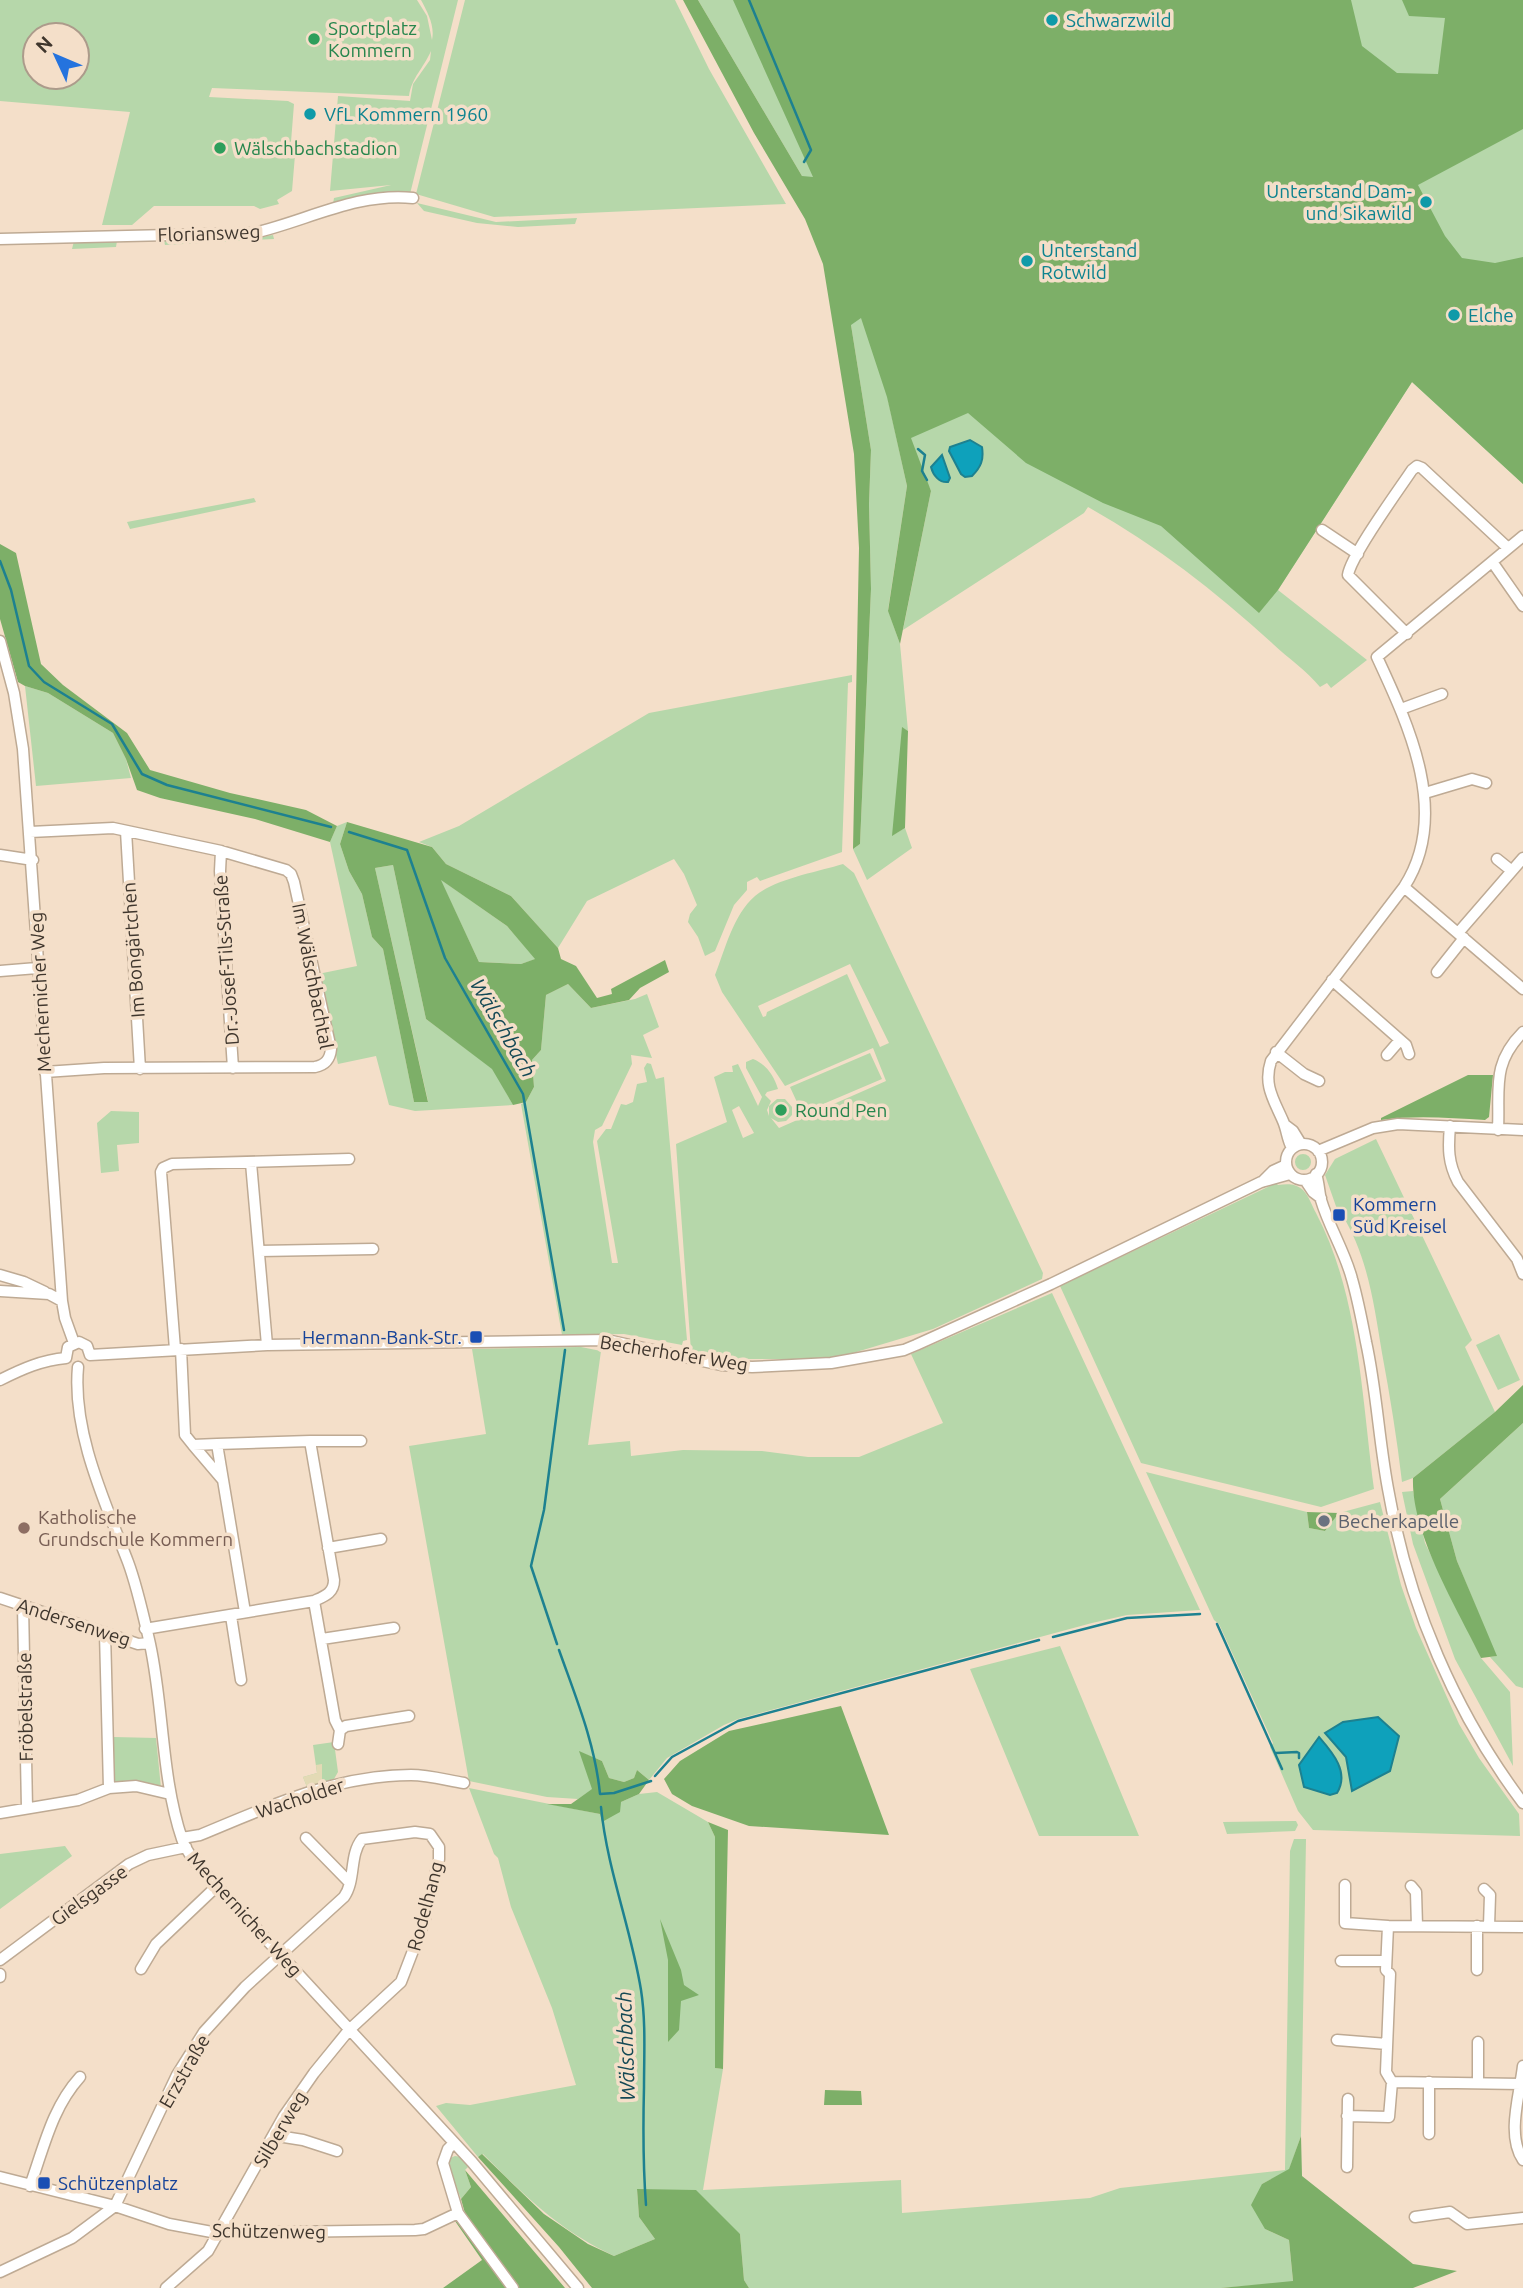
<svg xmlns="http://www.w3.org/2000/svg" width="1523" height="2288" viewBox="0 0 1523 2288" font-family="Ubuntu,sans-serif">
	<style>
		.green { fill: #b6d7aa; fill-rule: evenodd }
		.forest { fill: #7daf68; fill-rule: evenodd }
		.sand { fill: #e3dab5 }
		.water { fill: #0ea1bb; stroke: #1d8190; stroke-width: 2 }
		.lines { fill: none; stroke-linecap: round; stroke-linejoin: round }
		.stream { stroke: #1d8190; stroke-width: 2.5 }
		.minor-casing { stroke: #beaa94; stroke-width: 13 }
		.minor { stroke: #fff; stroke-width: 10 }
		.culture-dot { fill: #0f9aa8; stroke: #f4dfc9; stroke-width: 2.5 }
		.leisure-dot { fill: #2e9e5b; stroke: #f4dfc9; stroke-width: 2.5 }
		.transit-dot { fill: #1a4fb4; stroke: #f4dfc9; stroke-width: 2.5 }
		.worship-dot { fill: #6b7280; stroke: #f4dfc9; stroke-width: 2.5 }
		.education-dot { fill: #8d6e63; stroke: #f4dfc9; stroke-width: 2.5 }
		.labels { text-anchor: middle; stroke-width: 7; stroke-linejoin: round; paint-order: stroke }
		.culture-label { font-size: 19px; fill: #0d838f; stroke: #f4dfc9; text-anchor: start }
		.leisure-label { font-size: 19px; fill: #27864d; stroke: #f4dfc9; text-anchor: start }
		.street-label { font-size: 19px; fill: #3f362d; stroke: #f4dfc9 }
		.transit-label { font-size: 19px; fill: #164399; stroke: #f4dfc9; text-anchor: start }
		.education-label { font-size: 19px; fill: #785e54; stroke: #f4dfc9; text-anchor: start }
		.worship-label { font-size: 19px; fill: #5b616d; stroke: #f4dfc9; text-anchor: start }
		.water-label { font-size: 21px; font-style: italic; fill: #144955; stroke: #f4dfc9 }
	</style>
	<rect width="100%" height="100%" fill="#f4dfc9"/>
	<path class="green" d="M 0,0 L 417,0 L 427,16 L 432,40 C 435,26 428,13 421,0 L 458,0 L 410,194 L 375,193 L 333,204 L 334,198 L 391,185 L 330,191 L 338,96 L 410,101 L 413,84 L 430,60 L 431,51 C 423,69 412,77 409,96 L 212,88 L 209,97 L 288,101 L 294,104 L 291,142 L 295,155 L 292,191 L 277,200 L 279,204 L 260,209 L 254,206 L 154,206 L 132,225 L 102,225 L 130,112 L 0,101 ZM 35,35 L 77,35 L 77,77 L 35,77 Z
		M 465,0 L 675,0 L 709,69 L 786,204 L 494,217 L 416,194 Z
		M 698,0 L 1523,0 L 1523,484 L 1412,382 L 1278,590 L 1367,660 L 1331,688 L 1327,683 L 1320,687 C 1307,671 1288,658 1273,644 C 1215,591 1156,545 1088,507 L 1084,513 L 903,630 L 931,491 L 888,400 L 907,486 L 888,610 L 900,644 L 908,731 L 903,728 L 893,835 L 905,828 L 912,848 L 867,880 L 853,849 L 860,844 L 871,589 L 869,504 L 871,450 L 851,325 L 802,176 Z
		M 417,203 L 496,222 L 577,218 L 575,224 L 518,227 L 477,223 L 424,211 Z
		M 273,235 L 274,239 L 165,245 L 164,241 L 255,238 Z
		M 74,241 L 117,241 L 116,247 L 72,249 Z
		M 254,498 L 256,502 L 130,529 L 127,522 Z
		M 852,675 L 852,682 L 848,683 L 842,852 L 760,881 L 757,877 L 747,882 L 747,890 L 734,905 L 715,951 L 705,956 L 698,937 L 688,922 L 690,914 L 697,905 L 684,874 L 674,859 L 587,901 L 558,948 L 511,896 L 446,864 L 432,847 L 419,842 L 459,826 L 649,713 Z
		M 25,686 L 48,693 L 113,733 L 126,759 L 131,778 L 36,786 Z
		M 347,822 L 340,844 L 349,871 L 362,894 L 372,937 L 383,949 L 414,1102 L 428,1101 L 375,868 L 393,865 L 426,1019 L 493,1069 L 513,1105 L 415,1111 L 389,1105 L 376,1056 L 338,1064 L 318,974 L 357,966 L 330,842 L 337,826 Z
		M 843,864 L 854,873 L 1043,1273 L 1042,1279 L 933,1329 L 833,1359 L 723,1359 L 691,1351 L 676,1144 L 727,1122 L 714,1077 L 725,1072 L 733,1072 L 732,1066 L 738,1064 L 758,1106 L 762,1097 L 746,1068 L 746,1062 L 753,1059 C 766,1064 774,1076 778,1089 L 767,1092 L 765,1095 L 771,1101 L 767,1110 L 769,1116 L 769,1106 L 777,1099 L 785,1099 L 792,1107 L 792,1115 L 786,1121 L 778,1122 L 771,1118 L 779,1128 L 886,1081 L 873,1048 L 785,1086 L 722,992 L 715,975 C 725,950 733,915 755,896 C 775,879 817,872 843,864 ZM 850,964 L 889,1043 L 880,1047 L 847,974 L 767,1012 L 766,1016 L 763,1017 L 758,1006 ZM 739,1106 L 754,1133 L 743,1138 L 732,1110 Z
		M 440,879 L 507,926 L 536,959 L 521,964 L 479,962 Z
		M 568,984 L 591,1008 L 635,999 L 647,994 L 659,1027 L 643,1035 L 652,1058 L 631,1055 L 632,1064 L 602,1126 L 595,1130 L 593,1142 L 612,1263 L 618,1263 L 597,1141 L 606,1129 L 611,1129 L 621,1104 L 626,1105 L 633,1102 L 637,1084 L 647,1082 L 644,1068 L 647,1063 L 651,1064 L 656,1079 L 664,1077 L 687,1340 L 683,1341 L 682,1345 L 624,1334 L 562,1335 L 521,1104 L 526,1102 L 534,1087 L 532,1060 L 541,1050 L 546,995 Z
		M 870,1053 L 882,1079 L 802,1113 L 790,1087 Z
		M 111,1111 L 139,1112 L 139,1143 L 117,1145 L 119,1171 L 101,1173 L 97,1123 Z
		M 1376,1139 L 1472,1340 L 1465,1347 L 1495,1412 L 1413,1478 L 1402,1482 C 1397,1439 1390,1396 1382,1353 C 1374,1305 1368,1256 1341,1213 L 1338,1212 L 1325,1175 L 1335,1159 Z
		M1295 1162a8 8 0 1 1 16 0a8 8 0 1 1-16 0Z
		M 1276,1183 L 1278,1185 C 1287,1184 1295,1183 1303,1190 C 1309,1196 1312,1206 1316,1213 C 1359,1294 1362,1399 1374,1489 L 1321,1507 L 1141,1463 L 1060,1286 Z
		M 1052,1293 L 1200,1610 L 1127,1615 L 1092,1623 L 738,1719 L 724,1725 L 667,1758 L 649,1780 L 637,1770 L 634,1778 L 624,1782 L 609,1778 L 602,1761 L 580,1752 L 593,1789 L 578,1799 L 547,1797 L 469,1781 L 409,1446 L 486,1434 L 472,1349 L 581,1347 L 601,1351 L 588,1445 L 630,1441 L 631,1456 L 683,1450 L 762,1451 L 808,1457 L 859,1457 L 943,1423 L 911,1354 Z
		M 1499,1334 L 1520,1380 L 1498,1390 L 1476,1345 Z
		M 1523,1423 L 1523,1688 L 1516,1686 L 1490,1657 L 1496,1656 L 1457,1561 L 1440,1499 Z
		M 1146,1472 L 1307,1512 L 1309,1528 L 1325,1531 L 1339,1513 L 1380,1502 L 1401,1585 L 1416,1628 L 1459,1724 L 1479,1758 L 1519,1814 L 1520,1836 L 1313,1830 L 1298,1811 L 1270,1747 L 1273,1743 L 1219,1624 L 1214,1620 Z
		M 1413,1491 L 1425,1543 L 1481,1658 L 1510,1692 L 1513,1766 L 1455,1659 L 1413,1544 L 1402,1492 Z
		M 1060,1646 L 1139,1836 L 1039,1836 L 970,1669 Z
		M 114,1737 L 156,1738 L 161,1788 L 139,1781 L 114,1781 Z
		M 334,1742 L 338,1772 L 334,1779 L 307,1787 L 303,1777 L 317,1773 L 313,1745 Z
		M 469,1788 L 600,1814 L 602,1821 L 621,1802 L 639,1794 L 657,1792 L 708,1822 L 715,1837 L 715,2068 L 723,2069 L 703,2190 L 901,2180 L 902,2213 L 1090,2198 L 1120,2188 L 1285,2170 L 1290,1851 L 1294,1839 L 1306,1839 L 1301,2136 L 1289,2170 L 1262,2184 L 1265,2229 L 1289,2240 L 1293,2282 L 1221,2288 L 749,2288 L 744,2280 L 740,2234 L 661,2191 L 637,2190 L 639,2217 L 655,2239 L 614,2256 C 557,2229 526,2197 483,2154 L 478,2157 L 436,2106 L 446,2103 L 470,2105 L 576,2085 L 552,2008 L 511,1907 L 498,1858 L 494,1854 Z
		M 1296,1821 L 1298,1825 L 1295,1831 L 1227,1834 L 1223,1822 Z
		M 65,1846 L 72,1856 L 0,1909 L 0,1854 Z
		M 455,2156 L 461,2157 L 469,2166 L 465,2170 L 471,2187 L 461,2199 L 448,2165 L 450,2158 Z"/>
	<path class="forest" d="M 683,0 L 698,0 L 802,176 L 813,177 L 733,0 L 1351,0 L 1362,46 L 1397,73 L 1438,74 L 1445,18 L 1409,16 L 1402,0 L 1523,0 L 1523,129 L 1418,185 L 1445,236 L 1462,258 L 1495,263 L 1523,257 L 1523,484 L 1412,382 L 1278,590 L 1259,613 L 1161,526 L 1103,503 L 1026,463 L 968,413 L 911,438 L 931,491 L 900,644 L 888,611 L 907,486 L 887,397 L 861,318 L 851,325 L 871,450 L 869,504 L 871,589 L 860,844 L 853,849 L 859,548 L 854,454 L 823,264 L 805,219 L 754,133 Z
		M 0,544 L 16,553 L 41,664 L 63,685 L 127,733 L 150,770 L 230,793 L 306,810 L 337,826 L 330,842 L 255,819 L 160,798 L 137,790 L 126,759 L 113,733 L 48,693 L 25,686 L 18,682 L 0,619 Z
		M 902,727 L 908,731 L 905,828 L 892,836 Z
		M 347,822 L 432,847 L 446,864 L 511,896 L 558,948 L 561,959 L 576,966 L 597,998 L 612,994 L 611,989 L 665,960 L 669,972 L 640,988 L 629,1000 L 591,1008 L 568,984 L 546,995 L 541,1050 L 532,1060 L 534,1087 L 526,1102 L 513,1105 L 492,1069 L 426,1019 L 393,865 L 375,868 L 428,1102 L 414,1102 L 383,949 L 372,937 L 362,894 L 349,871 L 340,844 ZM 441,880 L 507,926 L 535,959 L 521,964 L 479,962 Z
		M 1468,1075 L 1493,1075 L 1489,1117 L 1485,1120 C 1450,1118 1416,1115 1381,1120 L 1381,1118 Z
		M 1523,1385 L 1523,1423 L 1440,1499 L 1457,1561 L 1497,1656 L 1481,1658 C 1457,1608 1411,1534 1413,1478 L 1495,1412 Z
		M 1307,1512 L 1339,1513 L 1325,1531 L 1309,1528 Z
		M 841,1706 L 889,1835 L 749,1826 L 692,1806 L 672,1794 L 664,1779 L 680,1761 L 729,1731 Z
		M 579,1751 L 602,1761 L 609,1778 L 624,1782 L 634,1778 L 637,1770 L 649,1780 L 639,1794 L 621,1802 L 620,1812 L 602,1822 L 600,1814 L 547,1804 L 571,1804 L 592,1789 Z
		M 708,1822 L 728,1830 L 723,2069 L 715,2068 L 715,1837 Z
		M 660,1919 L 681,1970 L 684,1985 L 699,1995 L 681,2001 L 679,2030 L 668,2042 L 668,1960 Z
		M 825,2090 L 861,2091 L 862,2105 L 824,2105 Z
		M 1301,2136 L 1302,2176 L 1413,2264 L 1457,2271 L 1413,2288 L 1221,2288 L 1293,2281 L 1289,2240 L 1265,2229 L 1251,2205 L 1262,2184 L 1289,2169 Z
		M 482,2154 L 544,2214 L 588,2244 L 614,2256 L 655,2239 L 639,2217 L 637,2189 L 696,2190 L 740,2234 L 744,2280 L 749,2288 L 592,2288 L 559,2247 L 478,2157 Z
		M 465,2170 L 565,2288 L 443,2288 L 482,2260 L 455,2221 L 466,2217 L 461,2199 L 471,2187 Z"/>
	<path class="sand" d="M 322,1764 L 322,1782 L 307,1787 L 303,1777 L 317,1773 L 316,1765 Z"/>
	<path class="water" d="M 970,440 L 982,447 C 984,460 981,467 972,476 L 965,477 L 961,474 L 949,451 L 950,447 Z
		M 942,455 L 950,478 L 948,482 C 939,483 933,475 931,467 Z
		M 1378,1717 L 1399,1736 L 1390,1771 L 1352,1791 L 1346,1757 L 1325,1733 L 1343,1722 Z
		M 1319,1737 C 1332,1752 1350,1772 1337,1793 L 1330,1795 L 1304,1787 L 1299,1765 Z"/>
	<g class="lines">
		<path class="stream" d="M 749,0 L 811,150 L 804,162
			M 918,449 L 925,455 L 922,471 L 927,480
			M 0,561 L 11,590 L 29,666 L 44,682 L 112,724 L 142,774 L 167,785 L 331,827
			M 349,832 L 407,850 L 445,958 L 523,1094 L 564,1330
			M 1217,1624 L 1282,1769
			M 1053,1637 L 1127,1618 L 1200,1614
			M 557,1644 L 531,1566 L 544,1510 L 565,1350
			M 559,1650 C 576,1698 595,1743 600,1794 L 614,1793 L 651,1781
			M 1276,1753 L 1297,1752 L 1299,1753 L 1299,1758
			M 655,1776 L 672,1757 L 738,1721 L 1039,1640
			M 601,1807 C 607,1869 631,1928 641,1990 C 646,2022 644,2055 644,2087 C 643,2127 643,2166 646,2205"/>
		<g class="minor-casing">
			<path id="minor" d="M 0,239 L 254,233 C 306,221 358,192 413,198
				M 1322,530 L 1358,554
				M 1493,563 L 1523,606
				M 1407,634 L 1348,575 C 1351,555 1398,491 1412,470 L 1417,466 L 1422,468 L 1508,548
				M 0,641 L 14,693 L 23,749 L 62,1301 L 65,1318 L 74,1343
				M 1401,709 L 1442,694
				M 1425,793 L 1472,779 L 1486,783
				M 126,831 L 140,1069
				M 30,832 L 113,828 L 221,851 L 286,870 L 291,874 L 294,882 L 331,1049 C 330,1060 325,1065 315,1067 L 104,1068 L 45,1072
				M 221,851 L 220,871 L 233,1068
				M 0,855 L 33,860
				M 1497,859 L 1512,871
				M 1404,887 L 1523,989
				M 1458,933 L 1523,858
				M 0,971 L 37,968
				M 1437,972 L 1464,938
				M 1332,980 L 1406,1045 L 1409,1054
				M 1276,1052 L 1304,1074 L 1319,1081
				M 1387,1055 L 1400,1040
				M 1285,1125 L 1293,1131 L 1301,1144
				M 1450,1126 C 1448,1148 1448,1163 1458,1182 L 1517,1259 L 1523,1274
				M 1498,1130 C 1500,1089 1491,1064 1523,1032
				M1286 1162a18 18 0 1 1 36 0a18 18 0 1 1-36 0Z
				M 1292,1148 C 1287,1139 1287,1130 1283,1121 C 1274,1100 1263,1085 1271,1061 L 1404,887 C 1451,815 1409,726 1377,657 L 1523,536
				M 1318,1151 L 1373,1128 L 1398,1124 L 1523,1130
				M 251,1163 L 267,1345
				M 1316,1174 C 1319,1183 1319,1192 1321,1200 C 1329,1227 1345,1252 1352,1279 C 1358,1300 1362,1321 1366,1342 C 1377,1392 1379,1444 1389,1494 C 1409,1605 1455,1713 1523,1803
				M 1305,1180 L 1313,1192 L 1321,1198
				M 1262,1182 L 1273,1171 L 1286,1165
				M 259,1251 L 373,1249
				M 0,1275 L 24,1282 L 45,1292
				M 0,1291 L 49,1294 L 62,1301
				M 175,1349 L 161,1172 L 163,1168 L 172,1164 L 349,1159
				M 181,1349 L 185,1435 L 193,1445 L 217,1444 L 245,1612
				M 90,1355 L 267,1345 L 607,1340 L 721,1365 L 752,1367 L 831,1363 L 904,1350 L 916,1345 L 1051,1284 L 1261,1182 L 1290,1174
				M 66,1358 L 68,1347 L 79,1342 L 87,1346 L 90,1355
				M 78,1367 C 72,1432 105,1502 128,1562 C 137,1586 144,1618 150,1644 C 164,1709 161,1776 182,1839 C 188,1857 205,1872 217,1886 L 472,2162 L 578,2288
				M 0,1380 C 22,1369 42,1360 66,1358
				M 310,1441 L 361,1441
				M 217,1444 L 310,1441 L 334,1580 C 334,1593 325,1596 314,1601
				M 193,1445 L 222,1479
				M 328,1548 L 381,1539
				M 0,1598 L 138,1644 L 149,1643
				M 23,1606 L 27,1808
				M 231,1616 L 241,1680
				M 145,1629 L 314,1601 L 335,1720 L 340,1730 L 346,1726 L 409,1716
				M 105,1633 L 109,1788
				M 322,1639 L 394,1628
				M 338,1744 L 340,1730
				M 0,1813 L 78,1800 L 109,1788 L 136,1786 L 170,1794
				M 182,1838 L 200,1835 C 268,1807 335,1775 411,1775 C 428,1775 446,1780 464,1783
				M 306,1838 L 350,1883
				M 1345,1885 L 1345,1923 L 1388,1926
				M 1411,1886 L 1416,1892 L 1417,1926
				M 1484,1889 L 1490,1895 L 1489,1926
				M 1477,1926 L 1477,1970
				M 0,1960 L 129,1864 L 148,1855 L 186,1847
				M 1341,1961 L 1386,1961
				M 141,1969 L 156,1944 L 217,1886
				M 0,1974 L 0,1977
				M 1337,2040 L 1387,2044
				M 1478,2042 L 1478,2083
				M 1523,2066 C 1520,2094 1506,2135 1523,2160
				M 1521,2084 L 1392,2082 L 1386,2072 L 1390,1974 L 1386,1970 L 1388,1926 L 1523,1927
				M 1347,2116 L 1389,2117 L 1392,2082
				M 276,2132 L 284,2137 L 303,2140 L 337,2151
				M 1429,2134 L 1429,2082
				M 454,2143 L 448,2149 L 443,2163 L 458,2213 L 513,2288
				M 1347,2167 L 1348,2099
				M 0,2177 L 115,2206 L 169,2224 L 217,2233 L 415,2230 L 424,2229 L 458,2213
				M 30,2186 C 44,2147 52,2108 80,2077
				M 1415,2217 L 1450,2212 L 1467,2224 L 1523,2218
				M 0,2272 L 72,2238 L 115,2206 L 177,2075 L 204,2032 L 245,1987 L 344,1897 C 356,1880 349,1855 362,1839 L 415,1832 L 430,1834 L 439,1847 L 439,1859 L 424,1922 L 401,1982 L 349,2030 L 314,2073 L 284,2116 L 208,2251 L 166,2288"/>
		</g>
		<use href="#minor" class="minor"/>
	</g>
	<g class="culture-dot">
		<circle cx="1052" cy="20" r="7"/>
		<circle cx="310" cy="114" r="7"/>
		<circle cx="1426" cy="202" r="7"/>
		<circle cx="1027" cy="261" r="7"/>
		<circle cx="1454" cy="315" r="7"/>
	</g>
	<g class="leisure-dot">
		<circle cx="314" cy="39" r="7"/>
		<circle cx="220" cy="148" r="7"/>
		<circle cx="781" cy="1110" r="7"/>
	</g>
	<g class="transit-dot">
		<rect x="1332" y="1208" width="14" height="14" rx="3.5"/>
		<rect x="469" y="1330" width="14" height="14" rx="3.5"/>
		<rect x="37" y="2176" width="14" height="14" rx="3.5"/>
	</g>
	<circle class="worship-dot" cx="1324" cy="1521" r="7"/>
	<circle class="education-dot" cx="24" cy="1528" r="7"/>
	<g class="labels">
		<g class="culture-label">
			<text x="1066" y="27">Schwarzwild</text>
			<text x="324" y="121">VfL Kommern 1960</text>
			<text x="1412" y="198" text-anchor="end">Unterstand Dam-<tspan x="1412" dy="22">und Sikawild</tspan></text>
			<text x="1041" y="257">Unterstand<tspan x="1041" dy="22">Rotwild</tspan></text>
			<text x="1468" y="322">Elche</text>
		</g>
		<g class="leisure-label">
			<text x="328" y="35">Sportplatz<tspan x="328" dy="22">Kommern</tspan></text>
			<text x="234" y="155">Wälschbachstadion</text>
			<text x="795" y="1117">Round Pen</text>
		</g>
		<g class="street-label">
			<text transform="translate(209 233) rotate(-2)" y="7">Floriansweg</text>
			<text transform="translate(133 950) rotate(-94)" y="7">Im Bongärtchen</text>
			<text transform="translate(226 960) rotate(-94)" y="7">Dr.-Josef-Tils-Straße</text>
			<text transform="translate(313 976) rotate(79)" y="7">Im Wälschbachtal</text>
			<text transform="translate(40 992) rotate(-93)" y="7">Mechernicher Weg</text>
			<text transform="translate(674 1353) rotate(9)" y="7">Becherhofer Weg</text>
			<text transform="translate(74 1622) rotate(18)" y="7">Andersenweg</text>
			<text transform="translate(25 1707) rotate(-91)" y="7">Fröbelstraße</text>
			<text transform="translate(300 1798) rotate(-18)" y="7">Wacholder</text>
			<text transform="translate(89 1895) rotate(-36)" y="7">Gielsgasse</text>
			<text transform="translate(425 1906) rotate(-75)" y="7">Rodelhang</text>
			<text transform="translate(245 1914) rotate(48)" y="7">Mechernicher Weg</text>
			<text transform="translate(184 2071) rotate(-60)" y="7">Erzstraße</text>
			<text transform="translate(280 2129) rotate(-59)" y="7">Silberweg</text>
			<text transform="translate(269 2231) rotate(1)" y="7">Schützenweg</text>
		</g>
		<g class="transit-label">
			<text x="1353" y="1211">Kommern<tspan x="1353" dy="22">Süd Kreisel</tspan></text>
			<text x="462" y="1344" text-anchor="end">Hermann-Bank-Str.</text>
			<text x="58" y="2190">Schützenplatz</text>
		</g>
		<g class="education-label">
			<text x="38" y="1524">Katholische<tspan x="38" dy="22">Grundschule Kommern</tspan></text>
		</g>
		<g class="worship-label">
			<text x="1338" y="1528">Becherkapelle</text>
		</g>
		<g class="water-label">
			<text transform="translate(503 1028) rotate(60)" y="7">Wälschbach</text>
			<text transform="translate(626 2046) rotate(-92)" y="7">Wälschbach</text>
		</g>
	</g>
	<g transform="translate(56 56) rotate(314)"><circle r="33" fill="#f4dfc9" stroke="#ac9b8b" stroke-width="2"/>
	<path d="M0-5L12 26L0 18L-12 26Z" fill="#2473de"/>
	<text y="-10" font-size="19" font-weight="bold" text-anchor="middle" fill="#3f362d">N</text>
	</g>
</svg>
